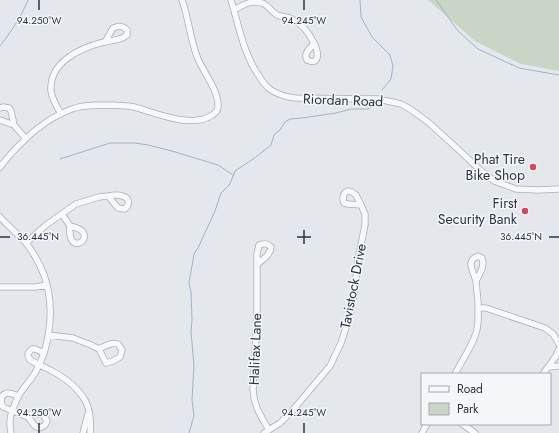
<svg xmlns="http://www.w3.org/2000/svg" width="559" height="433" viewBox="0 0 559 433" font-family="Jost,sans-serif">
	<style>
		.green { fill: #c9d6c5 }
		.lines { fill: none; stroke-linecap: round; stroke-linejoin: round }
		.stream { stroke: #9fb4cc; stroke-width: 1 }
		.minor-casing { stroke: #a9aeb7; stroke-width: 7 }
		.minor { stroke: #f7f8fa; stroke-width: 5.5 }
		.ticks { fill: none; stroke: #2b3445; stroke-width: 1.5 }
		.poi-dot { fill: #d1495b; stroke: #f4f6f9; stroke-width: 1.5 }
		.labels { text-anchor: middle; stroke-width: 3; stroke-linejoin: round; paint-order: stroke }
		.street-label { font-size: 14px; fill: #2b3445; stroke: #f4f6f9 }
		.poi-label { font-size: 14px; fill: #2b3445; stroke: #f4f6f9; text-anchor: end }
		.ticks-label { font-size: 10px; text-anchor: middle; fill: #2b3445; stroke: #f4f6f9; stroke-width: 3; stroke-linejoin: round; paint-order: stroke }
	</style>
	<rect width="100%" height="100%" fill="#e4e7ec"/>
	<path class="green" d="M 428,0 L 559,0 L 559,71 L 521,64 L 475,41 Z"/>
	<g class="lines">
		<path class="stream" d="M 360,0 L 361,17 L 372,37 L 390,55 L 393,66 L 391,79 L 382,90
			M 436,0 L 458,31 L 478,49 L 519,68 L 559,75
			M 0,46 C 11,32 21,17 28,0
			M 60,159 L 110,143 L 135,143 L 148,145 L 172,151 L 218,165 L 233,175
			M 189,433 L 194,416 L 192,400 L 194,365 L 191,332 L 192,320 L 191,292 L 189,283 L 194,254 L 198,248 L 215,211 L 221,193 L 230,184 L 235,171 L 256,157 L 271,145 L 274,135 L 280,130 L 285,122 L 290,119 L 302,118 L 336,113 L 351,109 L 368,109 L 372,106"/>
		<g class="minor-casing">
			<path id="minor" d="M 231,0 C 239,26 243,53 259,76 C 262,81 266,87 271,90 C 279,95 287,97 295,98 L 378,99 L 401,104 L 410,109 L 428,122 L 460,151 L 479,169 L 494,181 L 516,189 L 538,190 L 559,189
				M 234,10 C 240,7 247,2 254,2 C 268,2 267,8 277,15 C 282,17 287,16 292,19 C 303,24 309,33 314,43 C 310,49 303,53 307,60 C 321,66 318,51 314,43
				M 0,108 L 3,107 L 9,108 L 11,111 L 14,125 L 26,139
				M 61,114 C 57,107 52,99 51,91 C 49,62 80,48 104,42 C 111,40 121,41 127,35 L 127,30 C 122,25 119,26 113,28 L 105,42
				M 0,120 L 14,125
				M 0,167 C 19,143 43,119 72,109 C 84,104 114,105 128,106 L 134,107 C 156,113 189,128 211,116 C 215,113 218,111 218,107 C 219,91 204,73 198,59 C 190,40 189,19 182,0
				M 62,214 L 70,226 C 67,255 92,241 82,231 C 79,228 74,227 70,226
				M 0,217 C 8,226 18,234 26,243 C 33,252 40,264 44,275 C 55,305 51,346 35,373 C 30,381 24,387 19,395 C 16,401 10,414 10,421 C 10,425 10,429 11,433
				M 26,243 L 46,225 L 76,204 L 99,197 L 108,196 L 118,208 L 125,209 C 130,204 130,198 122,196 C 118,194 113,195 108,196
				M 257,264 L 257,254 L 259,245 C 264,243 267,243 271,247 C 270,256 263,259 257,264 L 257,320 L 253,390 C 254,407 261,416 269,430
				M 0,287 L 36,287 L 47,285
				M 478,308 L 486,308 L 545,328 L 553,334 L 559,344
				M 48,335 L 73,338 L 91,345 L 99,349 L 106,363 L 113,361 L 120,357 L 122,350 L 118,344 C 111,342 105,346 99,349
				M 44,353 L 35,349 L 32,349 L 28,353 L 28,356 L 30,360 C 37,364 45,367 52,371 C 65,378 79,389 86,402 C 90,411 91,423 90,433
				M 548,367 L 559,366
				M 455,374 C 461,362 475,342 477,329 C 479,321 478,310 478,301 C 477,295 477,289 476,282 C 475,273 464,261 478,256 L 482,258 C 485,266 480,273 476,281
				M 543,374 L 556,356 L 559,349
				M 18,396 C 15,395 11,393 8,393 C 0,394 0,402 3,407 L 28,417 L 35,426 L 39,428 L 42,427 L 45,425 L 47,421 L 44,416 L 41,414 L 31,414 L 28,417
				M 462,424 L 475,433
				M 83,433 L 88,414
				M 264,433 L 280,423 L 292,411 L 330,366 L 341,343 L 351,312 L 354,294 L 358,260 L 365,225 L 365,214 L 361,205 L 356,195 L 352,192 L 348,191 C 343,193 342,197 344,203 L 348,204 L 361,205
				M 422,433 L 427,424"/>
		</g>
		<use href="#minor" class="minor"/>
	</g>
	<path class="ticks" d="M 39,0 L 39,10M 304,0 L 304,10M 304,230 L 304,244M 0,237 L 10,237M 297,237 L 311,237M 549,237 L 559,237M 39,423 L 39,433M 304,423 L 304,433"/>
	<g class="poi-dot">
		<circle cx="533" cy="167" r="4"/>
		<circle cx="525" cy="211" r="4"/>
	</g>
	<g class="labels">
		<g class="street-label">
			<text transform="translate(343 100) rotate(2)" y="5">Riordan Road</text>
			<text transform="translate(353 286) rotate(-79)" y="5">Tavistock Drive</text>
			<text transform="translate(255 349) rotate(-88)" y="5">Halifax Lane</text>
		</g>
		<g class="poi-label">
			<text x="525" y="164">Phat Tire<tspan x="525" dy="16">Bike Shop</tspan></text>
			<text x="517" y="208">First<tspan x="517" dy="16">Security Bank</tspan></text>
		</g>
	</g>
	<g class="ticks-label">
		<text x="39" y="24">94.250°W</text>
		<text x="304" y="24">94.245°W</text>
		<text x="38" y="240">36.445°N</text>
		<text x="521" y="240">36.445°N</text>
		<text x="39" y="416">94.250°W</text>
		<text x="304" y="416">94.245°W</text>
	</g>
	<rect x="421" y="373" width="130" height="52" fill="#f4f6f9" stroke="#a4a8b1"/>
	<rect x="429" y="386" width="20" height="6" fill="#f7f8fa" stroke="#a4a8b1"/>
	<text x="457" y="393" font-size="12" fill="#2b3445">Road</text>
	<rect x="429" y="403" width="20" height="12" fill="#c9d6c5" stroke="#a4a8b1"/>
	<text x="457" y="413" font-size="12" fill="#2b3445">Park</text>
</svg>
